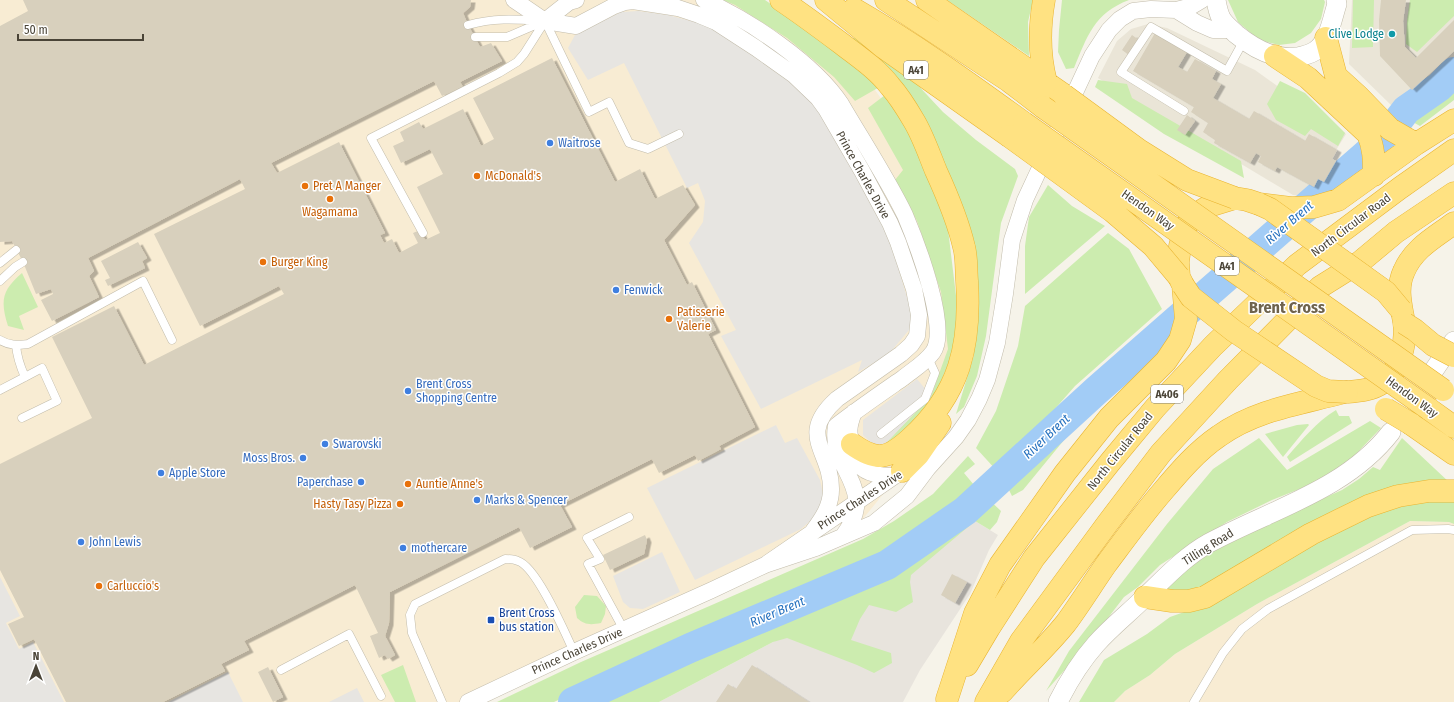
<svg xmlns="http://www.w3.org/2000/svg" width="1454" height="702" viewBox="0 0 1454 702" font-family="'Fira Sans Condensed',sans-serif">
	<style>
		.residential { fill: #eae5d7 }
		.commercial { fill: #f8ecd3 }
		.industrial { fill: #e8e4dd }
		.green { fill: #ccecaf }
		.parking { fill: #e7e5e1 }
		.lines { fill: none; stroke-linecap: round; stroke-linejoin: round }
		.river { stroke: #a2ccf6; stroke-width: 30 }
		.building { fill: #d8d0bd; filter: url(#shadow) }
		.service-casing { stroke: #c2bcab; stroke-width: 9 }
		.minor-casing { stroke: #c2bcab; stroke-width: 17 }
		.tertiary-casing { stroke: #c2bcab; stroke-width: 20 }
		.trunk-casing { stroke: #e9b430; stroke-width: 23 }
		.service { stroke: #fff; stroke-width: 8 }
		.minor { stroke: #fff; stroke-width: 16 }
		.tertiary { stroke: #fff; stroke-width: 19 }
		.trunk { stroke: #ffe282; stroke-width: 22 }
		.trunk-bridge-casing { stroke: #e9b430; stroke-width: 23; stroke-linecap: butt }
		.trunk-bridge { stroke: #ffe282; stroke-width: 22 }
		.culture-dot { fill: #0f9aa8; stroke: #fff; stroke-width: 1.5 }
		.shop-dot { fill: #3f7fe0; stroke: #fff; stroke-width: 1.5 }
		.food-dot { fill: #e8710a; stroke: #fff; stroke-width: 1.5 }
		.transit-dot { fill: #1a4fb4; stroke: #fff; stroke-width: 1.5 }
		.labels { text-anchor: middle; stroke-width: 3; stroke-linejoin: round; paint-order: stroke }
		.shield { fill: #fff; stroke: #807c73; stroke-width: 1 }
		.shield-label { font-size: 11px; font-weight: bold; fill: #4a4437 }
		.culture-label { font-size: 12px; fill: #0d838f; stroke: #fff; text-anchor: end }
		.shop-label { font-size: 12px; fill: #366cbe; stroke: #fff; text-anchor: start }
		.street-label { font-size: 12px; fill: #4a4437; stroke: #fff }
		.food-label { font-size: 12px; fill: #c56008; stroke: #fff; text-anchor: start }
		.transit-label { font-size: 12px; fill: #164399; stroke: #fff; text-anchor: start }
		.water-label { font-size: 13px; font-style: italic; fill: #2772bf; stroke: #fff }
		.district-label { font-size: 16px; font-weight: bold; fill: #6e634d; stroke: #fff }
	</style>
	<defs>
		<filter id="shadow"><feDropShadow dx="4.5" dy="2.5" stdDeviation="0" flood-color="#0004"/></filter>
	</defs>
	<rect width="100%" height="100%" fill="#f6f3e9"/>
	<path class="residential" d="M 1352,0 L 1454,0 L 1454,64 L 1428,88 L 1392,106 L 1349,64 Z
		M 1148,24 L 1167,28 L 1255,70 L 1290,95 L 1305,95 L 1346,134 L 1307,197 L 1293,195 L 1098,78 L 1117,41 L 1131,29 Z"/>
	<path class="commercial" d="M 0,0 L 758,0 L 865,76 L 920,153 L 957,348 L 902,471 L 862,520 L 813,531 L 574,652 L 468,702 L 0,702 Z
		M 1410,521 L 1449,522 L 1454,524 L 1454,702 L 1114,702 L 1125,691 L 1150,675 L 1175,654 L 1257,604 Z"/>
	<path class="industrial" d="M 975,521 L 998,535 L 989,550 L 970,594 L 920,670 L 903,702 L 659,702 L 773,642 Z"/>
	<path class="green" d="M 723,0 L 765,0 L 829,44 L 883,85 L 855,101 L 834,77 L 787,38 L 735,5 Z
		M 947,0 L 1033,0 L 1028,22 L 1029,56 Z
		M 1062,0 L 1129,0 C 1094,13 1087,37 1074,68 L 1066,69 L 1058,52 L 1059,30 Z
		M 1228,0 L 1324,0 L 1325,2 L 1321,19 L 1311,33 L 1295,43 L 1279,45 L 1259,40 L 1238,22 Z
		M 1353,0 L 1374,0 L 1373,47 L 1352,48 Z
		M 1410,0 L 1454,0 L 1454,16 L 1417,52 L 1406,44 L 1407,20 Z
		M 855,37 L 914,81 L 943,112 L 976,140 L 1015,169 L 1018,176 L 1001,223 L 986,336 L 977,376 L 964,407 L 956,414 L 974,355 L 974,251 L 958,204 L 849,42 Z
		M 1098,80 L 1127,84 L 1132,98 L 1241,161 L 1244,178 L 1164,134 L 1095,87 Z
		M 1280,81 L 1305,93 L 1345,133 L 1338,146 L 1311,129 L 1305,136 L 1276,120 L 1267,104 Z
		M 1454,81 L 1454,100 L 1420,126 L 1409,120 L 1442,96 Z
		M 889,92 L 905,119 L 947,221 L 958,312 L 959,338 L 934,398 L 921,418 L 889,447 L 886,443 L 931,396 L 948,349 L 941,292 L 917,221 L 895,180 L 903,170 L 868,108 Z
		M 1048,185 L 1072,206 L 1105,226 L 1025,294 L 1025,246 L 1029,217 Z
		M 1108,233 L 1129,249 L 1162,309 L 1075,386 L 1039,427 L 1028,435 L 997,471 L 976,448 L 996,411 L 1018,346 L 1025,306 Z
		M 22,273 L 38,307 L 19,316 L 24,330 L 8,326 C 0,301 2,290 22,273 Z
		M 1336,410 L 1339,416 L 1349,416 L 1352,423 L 1290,462 L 1287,457 C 1302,440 1316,422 1336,410 Z
		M 1370,421 L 1381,428 L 1352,458 L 1317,482 L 1272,500 L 1227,522 L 1160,565 L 1138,587 L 1124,597 L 1088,644 L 1046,691 L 1069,651 L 1167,524 L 1213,469 L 1259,438 L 1287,470 Z
		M 1308,424 L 1309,425 L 1283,457 L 1265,434 L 1297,425 Z
		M 1069,434 L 1023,490 L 1012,496 L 1004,480 L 1041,451 Z
		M 1402,438 L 1450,483 L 1416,483 L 1201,592 L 1160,593 L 1175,578 L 1202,558 L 1223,545 L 1257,528 L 1342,490 L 1359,479 L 1373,467 L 1380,470 Z
		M 968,456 L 975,464 L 964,473 L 979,491 L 962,505 L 885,560 L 649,657 L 554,702 L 497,702 L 581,662 L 863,539 L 894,521 L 933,494 Z
		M 985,496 L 1001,511 L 997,522 L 990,530 L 975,521 L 911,575 L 910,582 L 913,602 L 896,612 L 869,605 L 860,619 L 851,640 L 891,653 L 892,663 L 874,673 L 857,665 L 787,638 L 773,642 L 659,702 L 594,702 L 694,654 L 888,571 L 967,513 Z
		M 1454,497 L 1454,524 L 1449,522 L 1410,521 L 1257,604 L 1175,654 L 1150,675 L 1125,691 L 1114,702 L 1079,702 L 1104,660 L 1147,634 L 1170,617 L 1204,605 L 1379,509 Z
		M 584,595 L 597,596 L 606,606 L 605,614 L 601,623 C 590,625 585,625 577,618 L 575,607 Z
		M 403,665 L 416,702 L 395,702 L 381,675 Z"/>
	<path class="parking" d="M 638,11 L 668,15 L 710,26 L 750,51 L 810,96 L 862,184 L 890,240 L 912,314 L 909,330 L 888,355 L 858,372 L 862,360 L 761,409 L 721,336 L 736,330 L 689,243 L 703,222 L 705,201 L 698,183 L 687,188 L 624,63 L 588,80 L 568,48 L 575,35 L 621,12 Z
		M 917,379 L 931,396 L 886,443 L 878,449 L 863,435 L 863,420 Z
		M 776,425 L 785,443 L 797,438 L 820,480 L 824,498 L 816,516 L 801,529 L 695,580 L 647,488 Z
		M 662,552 L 680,592 L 643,609 L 630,608 L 623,602 L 613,576 Z
		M 0,577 L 20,616 L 6,623 L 19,649 L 33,642 L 64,702 L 0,702 Z
		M 228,672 L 243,702 L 168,702 Z
		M 357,688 L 364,702 L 329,702 Z"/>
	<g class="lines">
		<path class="river" d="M 573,702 L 690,648 L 887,565 L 965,511 L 1097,390 L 1384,139 L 1406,110 L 1439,87 L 1454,72"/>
	</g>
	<path class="building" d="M 23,0 L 471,0 L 470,7 L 463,13 L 468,25 L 480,47 L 491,43 L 502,61 L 460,82 L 463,87 L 442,96 L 434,81 L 271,163 L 277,173 L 339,142 L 385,233 L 380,235 L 384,243 L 392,239 L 399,253 L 418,243 L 413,233 L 420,230 L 425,240 L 440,233 L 417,187 L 443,174 L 430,149 L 401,163 L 393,146 L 404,141 L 400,132 L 419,122 L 423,129 L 463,109 L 481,146 L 494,139 L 473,98 L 552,58 L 615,182 L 640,169 L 655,199 L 683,185 L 695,205 L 664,240 L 687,285 L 692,282 L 716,330 L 708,334 L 755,427 L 719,446 L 721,449 L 698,461 L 695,455 L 659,473 L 652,459 L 560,505 L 572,527 L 530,548 L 519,527 L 390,592 L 389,623 L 385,636 L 395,655 L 388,659 L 385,655 L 379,658 L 370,636 L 378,633 L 355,585 L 244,641 L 249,650 L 221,664 L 225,671 L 163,702 L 66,702 L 34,639 L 19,646 L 8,624 L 24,617 L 0,570 L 0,464 L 92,418 L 52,337 L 114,306 L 144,365 L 284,294 L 279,286 L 200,326 L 154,234 L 245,189 L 240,179 L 88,258 L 94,271 L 89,276 L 99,297 L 52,321 L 41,300 L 53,294 L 51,289 L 36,294 L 23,262 L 12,241 L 0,242 L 0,26 L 28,11 Z
		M 1381,0 L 1406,0 L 1403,21 L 1405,47 L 1416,58 L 1454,20 L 1454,51 L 1412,90 L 1380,56 L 1379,20 Z
		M 1155,33 L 1187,52 L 1178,67 L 1187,72 L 1195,59 L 1216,71 L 1212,79 L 1221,84 L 1213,98 L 1249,119 L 1254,111 L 1305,141 L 1309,134 L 1337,150 L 1332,159 L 1336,161 L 1324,182 L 1318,179 L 1314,187 L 1277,167 L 1275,171 L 1258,162 L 1261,156 L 1256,153 L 1250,163 L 1214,143 L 1215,140 L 1203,132 L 1208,123 L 1191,112 L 1194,107 L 1133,71 Z
		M 1132,35 L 1139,40 L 1129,55 L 1122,50 Z
		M 1187,115 L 1195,121 L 1185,135 L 1177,130 Z
		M 138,242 L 147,258 L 142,261 L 145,268 L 108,286 L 105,280 L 110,278 L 101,261 Z
		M 645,535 L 647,540 L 644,554 L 610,570 L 603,555 Z
		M 952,574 L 967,582 L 955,603 L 941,595 Z
		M 752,665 L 809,702 L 716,702 L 728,684 L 736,689 Z
		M 268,667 L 283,697 L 273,702 L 258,672 Z"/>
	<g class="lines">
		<g class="service-casing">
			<path id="service" d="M 545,21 L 589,112 L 609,102 L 629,143 L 648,149 L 679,134
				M 468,25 C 493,18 514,19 539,21
				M 475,37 L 507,37 L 542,22
				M 1184,111 L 1121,72 L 1151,27 L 1227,71 L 1244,40
				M 423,233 L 371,138 L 499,73 L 517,62 L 524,54 L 545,21
				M 0,263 L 16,250
				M 0,281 L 15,267 L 23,262
				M 0,340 C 10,346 17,345 28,344 L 143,281 L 172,340
				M 16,345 C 17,357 20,366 25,377 L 42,368 L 57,401 L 22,418
				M 0,390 L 25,377
				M 881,434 L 925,399 L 935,373 L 928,358
				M 624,630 L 588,564 L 600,559 L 587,538 L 629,517
				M 281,670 L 349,634 L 381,696
				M 442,702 L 412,633 L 410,615 L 415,604 L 505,559 C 509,559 514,559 518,561 C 537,567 565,633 574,652
				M 1194,702 L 1223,653 L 1242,629 L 1268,609 L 1412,530 L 1448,529 L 1454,530"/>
		</g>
		<g class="minor-casing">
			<path id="minor" d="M 514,0 L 545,21 L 576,26 L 614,6 L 625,2 L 633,1 L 678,8 L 699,15 L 716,22 L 756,48 L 794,75 L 818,98 L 826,109 L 862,171 L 890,223 L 898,242 L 914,289 L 919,315 L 917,336 L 911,345 L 901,354 L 837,399 C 796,436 832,451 831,490 C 831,506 822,519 813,531
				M 704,0 C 749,20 814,63 841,104 C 862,140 887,178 905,215 C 916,241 950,329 933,352 C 925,363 913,370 903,378 C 880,394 858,409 836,426 C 828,470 880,487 843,536
				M 1176,10 L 1197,23 L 1213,30 L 1231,30
				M 545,21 L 569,2 L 576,0
				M 854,412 C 848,428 848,432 853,448 C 854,453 855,459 858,463 C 864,475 883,476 895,476
				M 765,565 L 816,548 L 874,523 L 907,496 L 928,468 L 956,437 L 968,420 L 979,399 L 987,380 L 997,343 L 1005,294 L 1012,240 L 1025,200 L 1092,56 L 1109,30 L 1120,19 L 1133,11 L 1151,9 L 1176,10 L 1192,6 L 1202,0
				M 468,702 L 574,652 L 712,590 L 765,565 L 902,471 L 913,470"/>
		</g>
		<g class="tertiary-casing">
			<path id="tertiary" d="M 1216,0 C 1217,6 1218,12 1221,18 C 1224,24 1231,29 1236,34 C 1253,48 1274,60 1297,57 C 1303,56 1310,54 1315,51 C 1329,42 1332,19 1337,4 L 1336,0
				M 1434,370 L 1454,341
				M 1058,702 C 1068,682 1081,661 1096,644 C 1111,627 1129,613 1144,598 C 1165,578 1184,557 1209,543 C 1272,509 1346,490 1391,432"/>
		</g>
		<g class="trunk-casing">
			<path id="trunk" d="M 781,0 C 802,14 822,29 842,44 C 859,57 877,69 890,86 C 899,96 907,109 914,121 C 923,136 929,154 936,171 C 947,195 958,221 964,247 C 967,258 966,270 967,281 C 971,345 960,394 910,439 C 888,459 877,462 852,444
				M 826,0 L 883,47 L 1009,136
				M 886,0 L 1009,81 L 1043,107
				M 927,0 L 1064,95
				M 1044,0 C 1039,28 1039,55 1046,82
				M 854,9 C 913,43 969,83 1024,123
				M 1326,38 L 1336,76 L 1358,96 L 1390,129 L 1416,144
				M 1275,56 L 1308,78 L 1368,134 C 1374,148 1374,160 1374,175
				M 1347,392 C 1359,391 1372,390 1382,383 C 1400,372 1407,342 1404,322 C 1401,305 1396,288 1404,271 C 1414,248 1434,238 1454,223
				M 1429,409 L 1454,427
				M 1411,424 L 1454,454
				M 902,471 L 918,455 L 940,423
				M 1145,597 L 1172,601 L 1189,601 L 1205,597 L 1311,534 L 1368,506 L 1398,496 L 1429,491 L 1454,491
				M 967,665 L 989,628 L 1034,558 L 1111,461 L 1155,408 L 1213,346 L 1297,265 L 1400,188 L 1454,150
				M 1002,692 C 1023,668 1046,648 1066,623 C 1080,604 1093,583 1107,563 C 1125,539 1143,514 1163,491 C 1180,471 1197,451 1219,436 C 1255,410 1299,404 1341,393
				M 947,699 L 975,613 L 1000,565 L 1065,473 L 1109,418 L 1166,361 L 1180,340 L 1186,319 L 1183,285 L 1179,277 L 1178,262 L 1180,246 L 1185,227 L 1196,214 L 1209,206 L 1235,198 L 1247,200 L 1259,204 L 1291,208 L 1314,207 L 1338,200 L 1416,144 L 1454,120
				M 986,702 L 1021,641 L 1107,524 L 1161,453 L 1228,380 L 1320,287 L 1360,262 L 1396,232 L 1454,193"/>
		</g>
		<use href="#service" class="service"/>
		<use href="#minor" class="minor"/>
		<use href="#tertiary" class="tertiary"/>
		<use href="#trunk" class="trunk"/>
		<g class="trunk-bridge-casing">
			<path id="trunk-bridge" d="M 1064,95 L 1139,150 L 1187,180 L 1235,198
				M 1043,107 L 1443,390
				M 1024,123 L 1429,409
				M 1009,136 L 1112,211 L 1153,246 L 1179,277
				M 1259,204 L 1270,209 L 1386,292 L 1401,310
				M 1183,285 L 1191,297 L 1234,331 L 1316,386 L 1328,391 L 1347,392
				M 1404,323 L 1415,330 L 1433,345 L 1454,356
				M 1386,409 L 1411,424"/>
		</g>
		<use href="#trunk-bridge" class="trunk-bridge"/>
	</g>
	<circle class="culture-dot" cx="1392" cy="34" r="4"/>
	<g class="shop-dot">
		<circle cx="550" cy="143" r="4"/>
		<circle cx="616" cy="290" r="4"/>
		<circle cx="408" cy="391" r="4"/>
		<circle cx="325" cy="444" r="4"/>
		<circle cx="303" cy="458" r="4"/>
		<circle cx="161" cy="473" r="4"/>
		<circle cx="361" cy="482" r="4"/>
		<circle cx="477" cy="500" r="4"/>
		<circle cx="81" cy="542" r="4"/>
		<circle cx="403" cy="548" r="4"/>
	</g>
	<g class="food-dot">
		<circle cx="477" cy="176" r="4"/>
		<circle cx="305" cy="186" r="4"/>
		<circle cx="330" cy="199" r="4"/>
		<circle cx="263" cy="262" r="4"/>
		<circle cx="669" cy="319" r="4"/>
		<circle cx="408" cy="484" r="4"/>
		<circle cx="400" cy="504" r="4"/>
		<circle cx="99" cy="586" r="4"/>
	</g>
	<rect class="transit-dot" x="487" y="616" width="8" height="8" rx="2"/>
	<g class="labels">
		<g class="shield">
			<rect x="904" y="61" width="24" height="18" rx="3"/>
			<rect x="1215" y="257" width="24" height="18" rx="3"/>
			<rect x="1151" y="385" width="32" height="18" rx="3"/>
		</g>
		<g class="shield-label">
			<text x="916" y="74">A41</text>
			<text x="1227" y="270">A41</text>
			<text x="1167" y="398">A406</text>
		</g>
		<g class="culture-label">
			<text x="1384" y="38">Clive Lodge</text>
		</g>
		<g class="shop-label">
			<text x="558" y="147">Waitrose</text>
			<text x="624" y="294">Fenwick</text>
			<text x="416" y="388">Brent Cross<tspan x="416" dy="14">Shopping Centre</tspan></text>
			<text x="333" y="448">Swarovski</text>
			<text x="295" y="462" text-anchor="end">Moss Bros.</text>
			<text x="169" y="477">Apple Store</text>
			<text x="353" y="486" text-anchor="end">Paperchase</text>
			<text x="485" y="504">Marks &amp; Spencer</text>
			<text x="89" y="546">John Lewis</text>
			<text x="411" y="552">mothercare</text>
		</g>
		<g class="street-label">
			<text transform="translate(863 175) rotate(61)" y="4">Prince Charles Drive</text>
			<text transform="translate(1148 210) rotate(35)" y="4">Hendon Way</text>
			<text transform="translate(1351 225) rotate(-37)" y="4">North Circular Road</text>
			<text transform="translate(1412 397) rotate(36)" y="4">Hendon Way</text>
			<text transform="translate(1120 451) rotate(-51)" y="4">North Circular Road</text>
			<text transform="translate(860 500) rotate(-33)" y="4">Prince Charles Drive</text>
			<text transform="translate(1208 547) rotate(-32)" y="4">Tilling Road</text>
			<text transform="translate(577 651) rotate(-24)" y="4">Prince Charles Drive</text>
		</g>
		<g class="food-label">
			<text x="485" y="180">McDonald's</text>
			<text x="313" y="190">Pret A Manger</text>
			<text x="330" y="216" text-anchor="middle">Wagamama</text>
			<text x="271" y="266">Burger King</text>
			<text x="677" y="316">Patisserie<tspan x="677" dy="14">Valerie</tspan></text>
			<text x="416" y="488">Auntie Anne's</text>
			<text x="392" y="508" text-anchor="end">Hasty Tasy Pizza</text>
			<text x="107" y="590">Carluccio's</text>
		</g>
		<g class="transit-label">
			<text x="499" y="617">Brent Cross<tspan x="499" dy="14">bus station</tspan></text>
		</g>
		<g class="water-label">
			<text transform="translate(1289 222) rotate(-41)" y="5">River Brent</text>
			<text transform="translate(1046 436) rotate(-43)" y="5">River Brent</text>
			<text transform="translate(777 611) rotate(-23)" y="5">River Brent</text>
		</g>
		<g class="district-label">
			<text x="1287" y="313">Brent Cross</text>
		</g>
	</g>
	<g transform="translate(36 666)" stroke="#ffffff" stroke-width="3" paint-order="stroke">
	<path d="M0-3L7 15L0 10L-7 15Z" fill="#4a4437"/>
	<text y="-6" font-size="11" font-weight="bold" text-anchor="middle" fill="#4a4437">N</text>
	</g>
	<path d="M18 34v6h125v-6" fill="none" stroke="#4a4437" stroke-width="2"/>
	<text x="24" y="34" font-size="12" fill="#4a4437" stroke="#ffffff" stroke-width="3" paint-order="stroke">50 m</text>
</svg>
